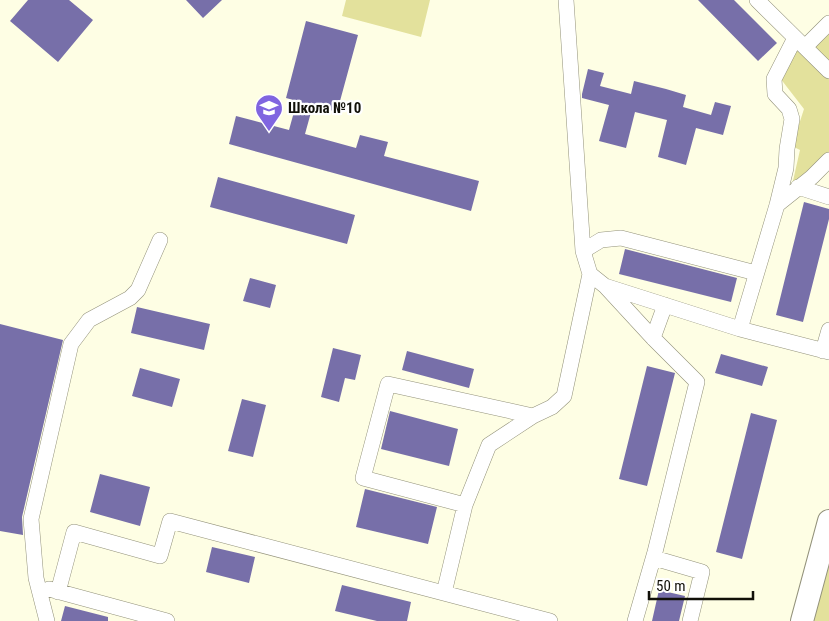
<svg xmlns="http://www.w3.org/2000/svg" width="829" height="621" viewBox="0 0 829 621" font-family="'Roboto Condensed',sans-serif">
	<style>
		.green { fill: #e3e19c }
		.building { fill: #776fa9 }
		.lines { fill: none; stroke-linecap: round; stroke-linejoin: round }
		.street-casing { stroke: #93927b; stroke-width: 16 }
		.secondary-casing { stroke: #93927b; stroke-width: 24 }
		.street { stroke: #fff; stroke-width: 15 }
		.secondary { stroke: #fff; stroke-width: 22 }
		.labels { text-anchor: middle; stroke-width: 4.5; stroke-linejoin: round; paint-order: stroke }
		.poi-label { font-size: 15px; font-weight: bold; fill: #111008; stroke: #fff; text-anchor: start }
	</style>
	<rect width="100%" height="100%" fill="#fefee4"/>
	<path class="green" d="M 346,0 L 430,0 L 421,37 L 342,16 Z
		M 829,26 L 829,67 L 808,47 Z
		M 796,45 L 829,76 L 829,152 L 805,182 L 790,194 L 800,150 L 792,146 L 804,109 L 780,78 Z
		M 829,558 L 829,621 L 812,621 Z"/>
	<path class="building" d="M 28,0 L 69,0 L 93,20 L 58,62 L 10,21 Z
		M 186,0 L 222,0 L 203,18 Z
		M 698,0 L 734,0 L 777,43 L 758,61 Z
		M 306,21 L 358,35 L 337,112 L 313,105 L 305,134 L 356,148 L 360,135 L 388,142 L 384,156 L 479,181 L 471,211 L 229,144 L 236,116 L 289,130 L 297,101 L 286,98 Z
		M 588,69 L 604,73 L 600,86 L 631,94 L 634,81 L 666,89 L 686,95 L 683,107 L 711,115 L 715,102 L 731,106 L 723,135 L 696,128 L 686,165 L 658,157 L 667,120 L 635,112 L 626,148 L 599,141 L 609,105 L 582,98 L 582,94 Z
		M 218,177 L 355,215 L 347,244 L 210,207 Z
		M 804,202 L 829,209 L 829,219 L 803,322 L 776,315 Z
		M 625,249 L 737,278 L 731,302 L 619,274 Z
		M 250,278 L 276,285 L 270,308 L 243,301 Z
		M 137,307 L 210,324 L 204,350 L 131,333 Z
		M 0,324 L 63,340 L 22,517 L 23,535 L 0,531 Z
		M 333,348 L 361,355 L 355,380 L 345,378 L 339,402 L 321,397 Z
		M 407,351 L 474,369 L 469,388 L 402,370 Z
		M 721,354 L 768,367 L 762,386 L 715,373 Z
		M 647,366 L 675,373 L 647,486 L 619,479 Z
		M 140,368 L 180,379 L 172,407 L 132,396 Z
		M 242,399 L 266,405 L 253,457 L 228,451 Z
		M 390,411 L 458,429 L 449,466 L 381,449 Z
		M 751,413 L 777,420 L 742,559 L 716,552 Z
		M 100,474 L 150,487 L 140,526 L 90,512 Z
		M 365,489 L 437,507 L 428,544 L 356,527 Z
		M 212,547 L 255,557 L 249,583 L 206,572 Z
		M 342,585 L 411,602 L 407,621 L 377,621 L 335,611 Z
		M 659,590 L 685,596 L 679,621 L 652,621 Z
		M 65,606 L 108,617 L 108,621 L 61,621 Z"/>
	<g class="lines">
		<g class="street-casing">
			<path id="street" d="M 566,0 L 583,251 L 590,274 L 605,286 L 740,329 L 829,352
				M 757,0 L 829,71
				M 805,47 L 829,23
				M 798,187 L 829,197
				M 777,205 L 812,177 L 829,160
				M 583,251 L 601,240 L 621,238 L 756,273
				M 606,287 L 653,338 L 697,382 L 655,552 L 635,621
				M 740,329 L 777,205 L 786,168 L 787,149 L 792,119 L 789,109 L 775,94 L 774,79 L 795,38
				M 653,338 L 665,305
				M 823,351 L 829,330
				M 465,505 L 363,478 L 388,384 L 533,416
				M 654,558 L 702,572 L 690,621
				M 49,589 L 167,621
				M 58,592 L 74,532 L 160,556 L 170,521 L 550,621
				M 444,593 L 465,505 L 489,445 L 533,416 L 552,407 L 564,396 L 590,274
				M 47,621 L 36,578 L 31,519 L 71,344 L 89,320 L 130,298 L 138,290 L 160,240"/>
		</g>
		<g class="secondary-casing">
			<path id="secondary" d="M 802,621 L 829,521"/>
		</g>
		<use href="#street" class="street"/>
		<use href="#secondary" class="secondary"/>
	</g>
	<defs>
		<g id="school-pin" transform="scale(1.4375)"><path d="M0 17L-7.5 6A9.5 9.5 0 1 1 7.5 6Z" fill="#8065e0" stroke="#fff"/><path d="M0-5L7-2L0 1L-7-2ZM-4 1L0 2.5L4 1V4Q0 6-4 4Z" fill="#fff"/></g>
	</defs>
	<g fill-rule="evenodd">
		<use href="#school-pin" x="269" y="108"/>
	</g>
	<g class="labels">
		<g class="poi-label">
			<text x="288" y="113">Школа №10</text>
		</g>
	</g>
	<path d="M649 591v8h104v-8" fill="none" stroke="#111008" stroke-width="2.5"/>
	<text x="656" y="591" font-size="15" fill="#111008" stroke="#ffffff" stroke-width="4" paint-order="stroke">50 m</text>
</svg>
